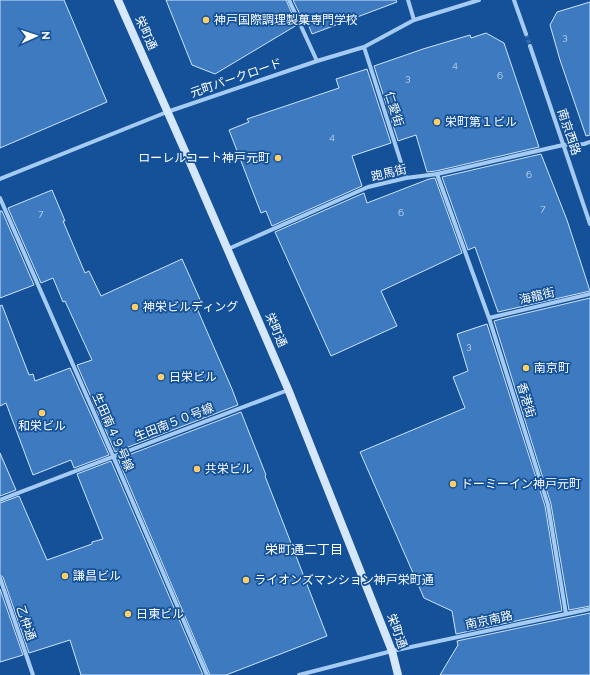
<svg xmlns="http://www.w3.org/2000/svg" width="590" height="675" viewBox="0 0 590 675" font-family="Raleway,'Noto Sans JP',sans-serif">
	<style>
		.building { fill: #3d7abf; stroke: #cee4fd }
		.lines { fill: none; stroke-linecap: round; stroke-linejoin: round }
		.street-tunnel { stroke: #376ba7; stroke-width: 4; stroke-dasharray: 4 2; stroke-linecap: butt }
		.street { stroke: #a6cbf3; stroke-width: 4 }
		.secondary { stroke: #d5e7fc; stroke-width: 8 }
		.poi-dot { fill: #ffcf67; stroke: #145198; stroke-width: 1.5 }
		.labels { text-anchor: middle; stroke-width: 3.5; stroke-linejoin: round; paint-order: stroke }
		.number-label { font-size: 10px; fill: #cedeef }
		.poi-label { font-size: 12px; fill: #fff; stroke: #145198; text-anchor: start }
		.street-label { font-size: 12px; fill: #fff; stroke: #145198 }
		.neighbourhood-label { font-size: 13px; fill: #fff; stroke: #145198 }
	</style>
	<rect width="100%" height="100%" fill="#145198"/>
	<path class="building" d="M 0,0 L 64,0 L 107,102 L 0,148 Z
		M 166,0 L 286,0 L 297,25 L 215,74 L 192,65 Z
		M 293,0 L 396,0 L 397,2 L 312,34 L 306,19 L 303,21 Z
		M 590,2 L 590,135 L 586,136 L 560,60 L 550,25 L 557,12 Z
		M 486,33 L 504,43 L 539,147 L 436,171 L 427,172 L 416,135 L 398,141 L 374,66 L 423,49 L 470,35 L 471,38 Z
		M 367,69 L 391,143 L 352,156 L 362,186 L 272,226 L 266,211 L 261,213 L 229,130 L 249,122 L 247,119 L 339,88 L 336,79 Z
		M 541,154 L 567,220 L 590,291 L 498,312 L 475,247 L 468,250 L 442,177 Z
		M 435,178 L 462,253 L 381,291 L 397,326 L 331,356 L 275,232 L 364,193 L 367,203 L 429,179 Z
		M 52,190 L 65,221 L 63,221 L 85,273 L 89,271 L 101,296 L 182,259 L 202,304 L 196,306 L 232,389 L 238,405 L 115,452 L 77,365 L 92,360 L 65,301 L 63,302 L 53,278 L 41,283 L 8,208 Z
		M 0,211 L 2,211 L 34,285 L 0,298 Z
		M 590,298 L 590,606 L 569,610 L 551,504 L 494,321 L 501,319 Z
		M 2,305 L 29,375 L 33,374 L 35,381 L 70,368 L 109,455 L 74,468 L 71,460 L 33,475 L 6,403 L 0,406 L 0,306 Z
		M 487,324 L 545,506 L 562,611 L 456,634 L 452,611 L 424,598 L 360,452 L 465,408 L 453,377 L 468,371 L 457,334 Z
		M 241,412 L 266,475 L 265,476 L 327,636 L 226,675 L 210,675 L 118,459 Z
		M 0,453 L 16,490 L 0,496 Z
		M 111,461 L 203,675 L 81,675 L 70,640 L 29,653 L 3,577 L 0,575 L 0,503 L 19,496 L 47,560 L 92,544 L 92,542 L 103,539 L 77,474 Z
		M 0,589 L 23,655 L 0,662 Z
		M 590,613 L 590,675 L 440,675 L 458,645 L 457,641 Z"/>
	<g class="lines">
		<path class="street-tunnel" d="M 526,34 L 530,46"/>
		<path class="street" d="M 289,0 L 317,61
			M 408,0 L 414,20
			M 514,0 L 526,34
			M 530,46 L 590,224
			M 364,47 L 406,178
			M 437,174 L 489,318 L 548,505 L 566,614
			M 0,179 L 167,112 L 317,61 L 364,47 L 414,20 L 479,0
			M 0,198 L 113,456 L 207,675
			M 228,249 L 368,187 L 406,178 L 437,174 L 563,145 L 584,144 L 590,142
			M 489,318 L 590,294
			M 0,500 L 288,390
			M 0,578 L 33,675
			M 299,675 L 392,651 L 590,609"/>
		<path class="secondary" d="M 118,0 L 188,158 L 288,389 L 392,651 L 398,675"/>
	</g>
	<g class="poi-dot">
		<circle cx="206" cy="20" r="4"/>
		<circle cx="437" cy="122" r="4"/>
		<circle cx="278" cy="158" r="4"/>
		<circle cx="135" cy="307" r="4"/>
		<circle cx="526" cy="368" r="4"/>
		<circle cx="161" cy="377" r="4"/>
		<circle cx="42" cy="413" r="4"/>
		<circle cx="197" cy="469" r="4"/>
		<circle cx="453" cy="484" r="4"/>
		<circle cx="65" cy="576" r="4"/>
		<circle cx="246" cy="580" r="4"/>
		<circle cx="128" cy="614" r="4"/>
	</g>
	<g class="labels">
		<g class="number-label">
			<text x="565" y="40">3</text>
			<text x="455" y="68">4</text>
			<text x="500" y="79">6</text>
			<text x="408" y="81">3</text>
			<text x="332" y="140">4</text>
			<text x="529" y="178">6</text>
			<text x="543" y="212">7</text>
			<text x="401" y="216">6</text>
			<text x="41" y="217">7</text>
			<text x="469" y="349">3</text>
		</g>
		<g class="poi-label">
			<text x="214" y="24">神戸国際調理製菓専門学校</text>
			<text x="445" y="126">栄町第１ビル</text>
			<text x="270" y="162" text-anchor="end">ローレルコート神戸元町</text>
			<text x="143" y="311">神栄ビルディング</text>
			<text x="534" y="372">南京町</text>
			<text x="169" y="381">日栄ビル</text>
			<text x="42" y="430" text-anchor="middle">和栄ビル</text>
			<text x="205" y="473">共栄ビル</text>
			<text x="461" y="488">ドーミーイン神戸元町</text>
			<text x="73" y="580">謙昌ビル</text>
			<text x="254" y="584">ライオンズマンション神戸栄町通</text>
			<text x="136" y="618">日東ビル</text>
		</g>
		<g class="street-label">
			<text transform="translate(146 33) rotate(66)" y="4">栄町通</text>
			<text transform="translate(236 78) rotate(-19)" y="4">元町パークロード</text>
			<text transform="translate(394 109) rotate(72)" y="4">仁愛街</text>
			<text transform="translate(569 132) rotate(71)" y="4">南京西路</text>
			<text transform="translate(389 173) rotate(-13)" y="4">跑馬街</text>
			<text transform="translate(537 296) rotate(-13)" y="4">海龍街</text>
			<text transform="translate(276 330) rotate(67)" y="4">栄町通</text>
			<text transform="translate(526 400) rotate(73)" y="4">香港街</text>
			<text transform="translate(174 422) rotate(-21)" y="4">生田南５０号線</text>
			<text transform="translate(113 432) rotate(66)" y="4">生田南４９号線</text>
			<text transform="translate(489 620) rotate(-12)" y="4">南京南路</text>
			<text transform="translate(26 623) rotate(71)" y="4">乙仲通</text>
			<text transform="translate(397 631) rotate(70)" y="4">栄町通</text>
		</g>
		<g class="neighbourhood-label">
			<text x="304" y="554">栄町通二丁目</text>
		</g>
	</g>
	<g transform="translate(36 36) rotate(87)" stroke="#145198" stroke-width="3" paint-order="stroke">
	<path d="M0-3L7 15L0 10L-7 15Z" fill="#ffffff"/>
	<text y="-6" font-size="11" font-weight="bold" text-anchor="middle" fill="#ffffff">N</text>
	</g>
</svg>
